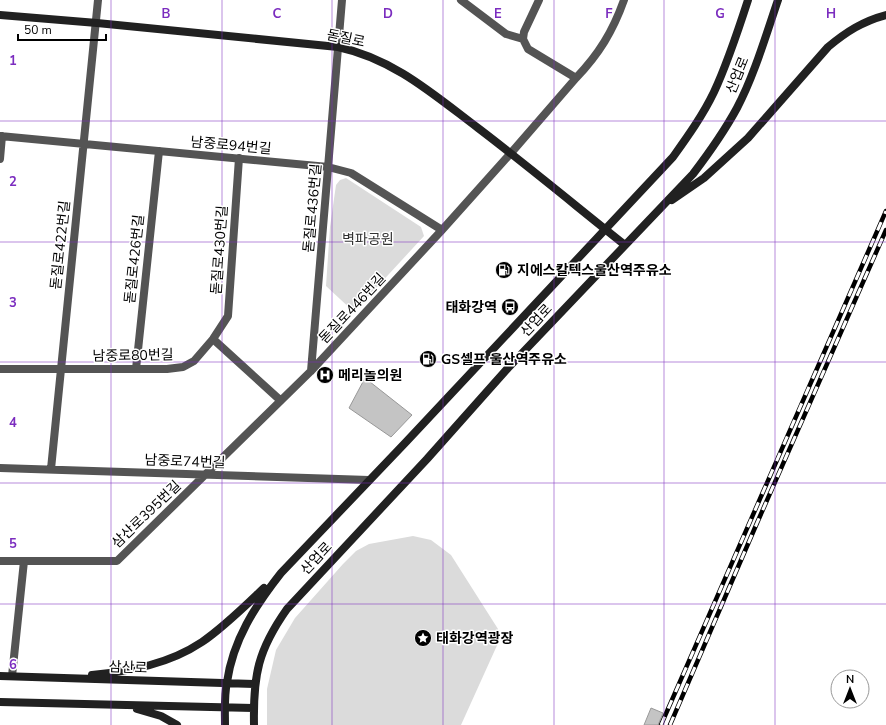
<svg xmlns="http://www.w3.org/2000/svg" width="886" height="725" viewBox="0 0 886 725" font-family="'Nunito Sans','Noto Sans KR',sans-serif">
	<style>
		.green { fill: #dbdbdb }
		.building { fill: #c4c4c4; stroke: #989898 }
		.lines { fill: none; stroke-linecap: round; stroke-linejoin: round }
		.minor { stroke: #545454; stroke-width: 8 }
		.secondary { stroke: #212121; stroke-width: 8 }
		.rail-casing { stroke: #000; stroke-width: 4.5 }
		.rail { stroke: #fff; stroke-width: 3; stroke-dasharray: 9; stroke-linecap: butt }
		.grid { fill: none; stroke: #7b2cbf; stroke-width: 1; stroke-opacity: 0.55 }
		.labels { text-anchor: middle; stroke-width: 3; stroke-linejoin: round; paint-order: stroke }
		.street-label { font-size: 14px; fill: #000; stroke: #fff }
		.park-label { font-size: 14px; fill: #323232; stroke: #fff }
		.poi-label { font-size: 14px; font-weight: bold; fill: #000; stroke: #fff; text-anchor: start }
		.grid-label { font-size: 13px; text-anchor: middle; font-weight: bold; fill: #7b2cbf; stroke: #fff; stroke-width: 3; stroke-linejoin: round; paint-order: stroke }
	</style>
	<rect width="100%" height="100%" fill="#fff"/>
	<path class="green" d="M 346,178 L 421,227 L 424,236 L 354,312 L 326,286 L 330,227 L 336,185 L 340,180 Z
		M 413,536 L 431,540 L 451,555 L 498,629 L 499,641 L 461,725 L 267,725 L 267,689 L 276,650 L 295,618 L 343,564 L 356,551 L 369,544 Z"/>
	<path class="building" d="M 365,378 L 412,415 L 391,437 L 349,408 Z
		M 651,708 L 663,713 L 658,725 L 644,725 Z"/>
	<g class="lines">
		<path class="minor" d="M 461,0 L 506,34 L 523,39
			M 576,78 C 599,54 613,31 624,0
			M 0,136 L 328,167 L 351,173 L 442,230
			M 0,159 L 2,136
			M 213,339 L 280,400
			M 0,369 L 167,369 L 183,367 L 194,361 L 213,339 L 228,316 L 239,158
			M 136,369 L 159,151
			M 311,371 L 342,0
			M 0,468 L 369,480
			M 51,469 L 98,0
			M 0,561 L 117,561 L 311,371 L 442,230 L 511,153 L 576,78 L 528,49 L 523,39 L 524,32 L 539,0
			M 12,676 L 24,561"/>
		<path class="secondary" d="M 0,15 L 97,23 L 338,47 C 394,59 434,95 478,128 C 528,166 576,206 625,245
			M 672,200 L 704,178 L 748,138 L 828,47 C 846,32 863,21 886,15
			M 92,675 C 131,671 169,664 202,642 C 224,627 244,607 264,588
			M 0,676 L 254,684
			M 0,702 L 253,708
			M 137,709 L 161,716 L 177,725
			M 225,725 C 225,711 224,696 227,682 C 233,640 255,606 281,573 L 406,442 L 673,157 C 688,136 703,115 714,92 C 728,62 738,31 748,0
			M 254,725 C 253,675 258,650 287,609 L 427,459 L 508,368 L 693,174 C 709,153 724,132 737,108 C 754,76 766,35 778,0"/>
		<g class="rail-casing">
			<path id="rail" d="M 661,725 L 886,211
				M 670,725 L 757,523 L 886,230"/>
		</g>
		<use href="#rail" class="rail"/>
	</g>
	<path class="grid" d="M 111,0 L 111,725M 222,0 L 222,725M 332,0 L 332,725M 443,0 L 443,725M 554,0 L 554,725M 664,0 L 664,725M 775,0 L 775,725M 0,121 L 886,121M 0,242 L 886,242M 0,362 L 886,362M 0,483 L 886,483M 0,604 L 886,604"/>
	<defs>
		<g id="fuel-disc" transform="scale(0.9)"><circle r="9.5" fill="#000" stroke="#fff"/><path d="M-5.5-6h7V0h2V4h1.3V-2.5L3-4.5l.8-.8L6-3V5H2.5V1h-1V6h-7ZM-4.2-4.7v3.2H.2V-4.7Z" fill="#fff"/></g>
		<g id="bus-disc" transform="scale(0.9)"><circle r="9.5" fill="#000" stroke="#fff"/><path d="M-5-6H5V4H4V6H2V4H-2V6H-4V4H-5ZM-3.5-4V0h7V-4ZM-3.5 1.2v1.5H-2V1.2ZM2 1.2v1.5H3.5V1.2Z" fill="#fff"/></g>
		<g id="hospital-disc" transform="scale(0.9)"><circle r="9.5" fill="#000" stroke="#fff"/><path d="M-5-5h3v3.5h4V-5h3V5h-3V1.5h-4V5h-3Z" fill="#fff"/></g>
		<g id="sight-disc" transform="scale(0.9)"><circle r="9.5" fill="#000" stroke="#fff"/><path d="M0-6L1.8-2.2L6-1.7L2.9 1.2L3.7 5.4L0 3.3L-3.7 5.4L-2.9 1.2L-6-1.7L-1.8-2.2Z" fill="#fff"/></g>
	</defs>
	<g fill-rule="evenodd">
		<use href="#fuel-disc" x="504" y="270"/>
		<use href="#bus-disc" x="510" y="307"/>
		<use href="#fuel-disc" x="428" y="359"/>
		<use href="#hospital-disc" x="325" y="375"/>
		<use href="#sight-disc" x="423" y="638"/>
	</g>
	<g class="labels">
		<g class="street-label">
			<text transform="translate(346 38) rotate(12)" y="5">돋질로</text>
			<text transform="translate(737 75) rotate(-68)" y="5">산업로</text>
			<text transform="translate(231 145) rotate(5)" y="5">남중로94번길</text>
			<text transform="translate(312 208) rotate(-85)" y="5">돋질로436번길</text>
			<text transform="translate(60 245) rotate(-84)" y="5">돋질로422번길</text>
			<text transform="translate(219 250) rotate(-86)" y="5">돋질로430번길</text>
			<text transform="translate(134 259) rotate(-84)" y="5">돋질로426번길</text>
			<text transform="translate(352 308) rotate(-47)" y="5">돋질로446번길</text>
			<text transform="translate(536 320) rotate(-47)" y="5">산업로</text>
			<text transform="translate(133 355) rotate(-1)" y="5">남중로80번길</text>
			<text transform="translate(185 461) rotate(2)" y="5">남중로74번길</text>
			<text transform="translate(146 514) rotate(-44)" y="5">삼산로395번길</text>
			<text transform="translate(316 558) rotate(-47)" y="5">산업로</text>
			<text transform="translate(128 667) rotate(2)" y="5">삼산로</text>
		</g>
		<g class="park-label">
			<text x="368" y="244">벽파공원</text>
		</g>
		<g class="poi-label">
			<text x="517" y="275">지에스칼텍스울산역주유소</text>
			<text x="497" y="312" text-anchor="end">태화강역</text>
			<text x="441" y="364">GS셀프 울산역주유소</text>
			<text x="338" y="380">메리놀의원</text>
			<text x="436" y="643">태화강역광장</text>
		</g>
	</g>
	<g class="grid-label">
		<text x="166" y="18">B</text>
		<text x="277" y="18">C</text>
		<text x="388" y="18">D</text>
		<text x="498" y="18">E</text>
		<text x="609" y="18">F</text>
		<text x="720" y="18">G</text>
		<text x="831" y="18">H</text>
		<text x="13" y="65">1</text>
		<text x="13" y="186">2</text>
		<text x="13" y="307">3</text>
		<text x="13" y="427">4</text>
		<text x="13" y="548">5</text>
		<text x="13" y="669">6</text>
	</g>
	<g transform="translate(850 689)"><circle r="19" fill="#ffffff" stroke="#999999"/>
	<path d="M0-3L7 15L0 10L-7 15Z" fill="#000000"/>
	<text y="-6" font-size="11" font-weight="bold" text-anchor="middle" fill="#000000">N</text>
	</g>
	<path d="M18 34v6h88v-6" fill="none" stroke="#000000" stroke-width="2"/>
	<text x="24" y="34" font-size="12" fill="#000000" stroke="#ffffff" stroke-width="3" paint-order="stroke">50 m</text>
</svg>
